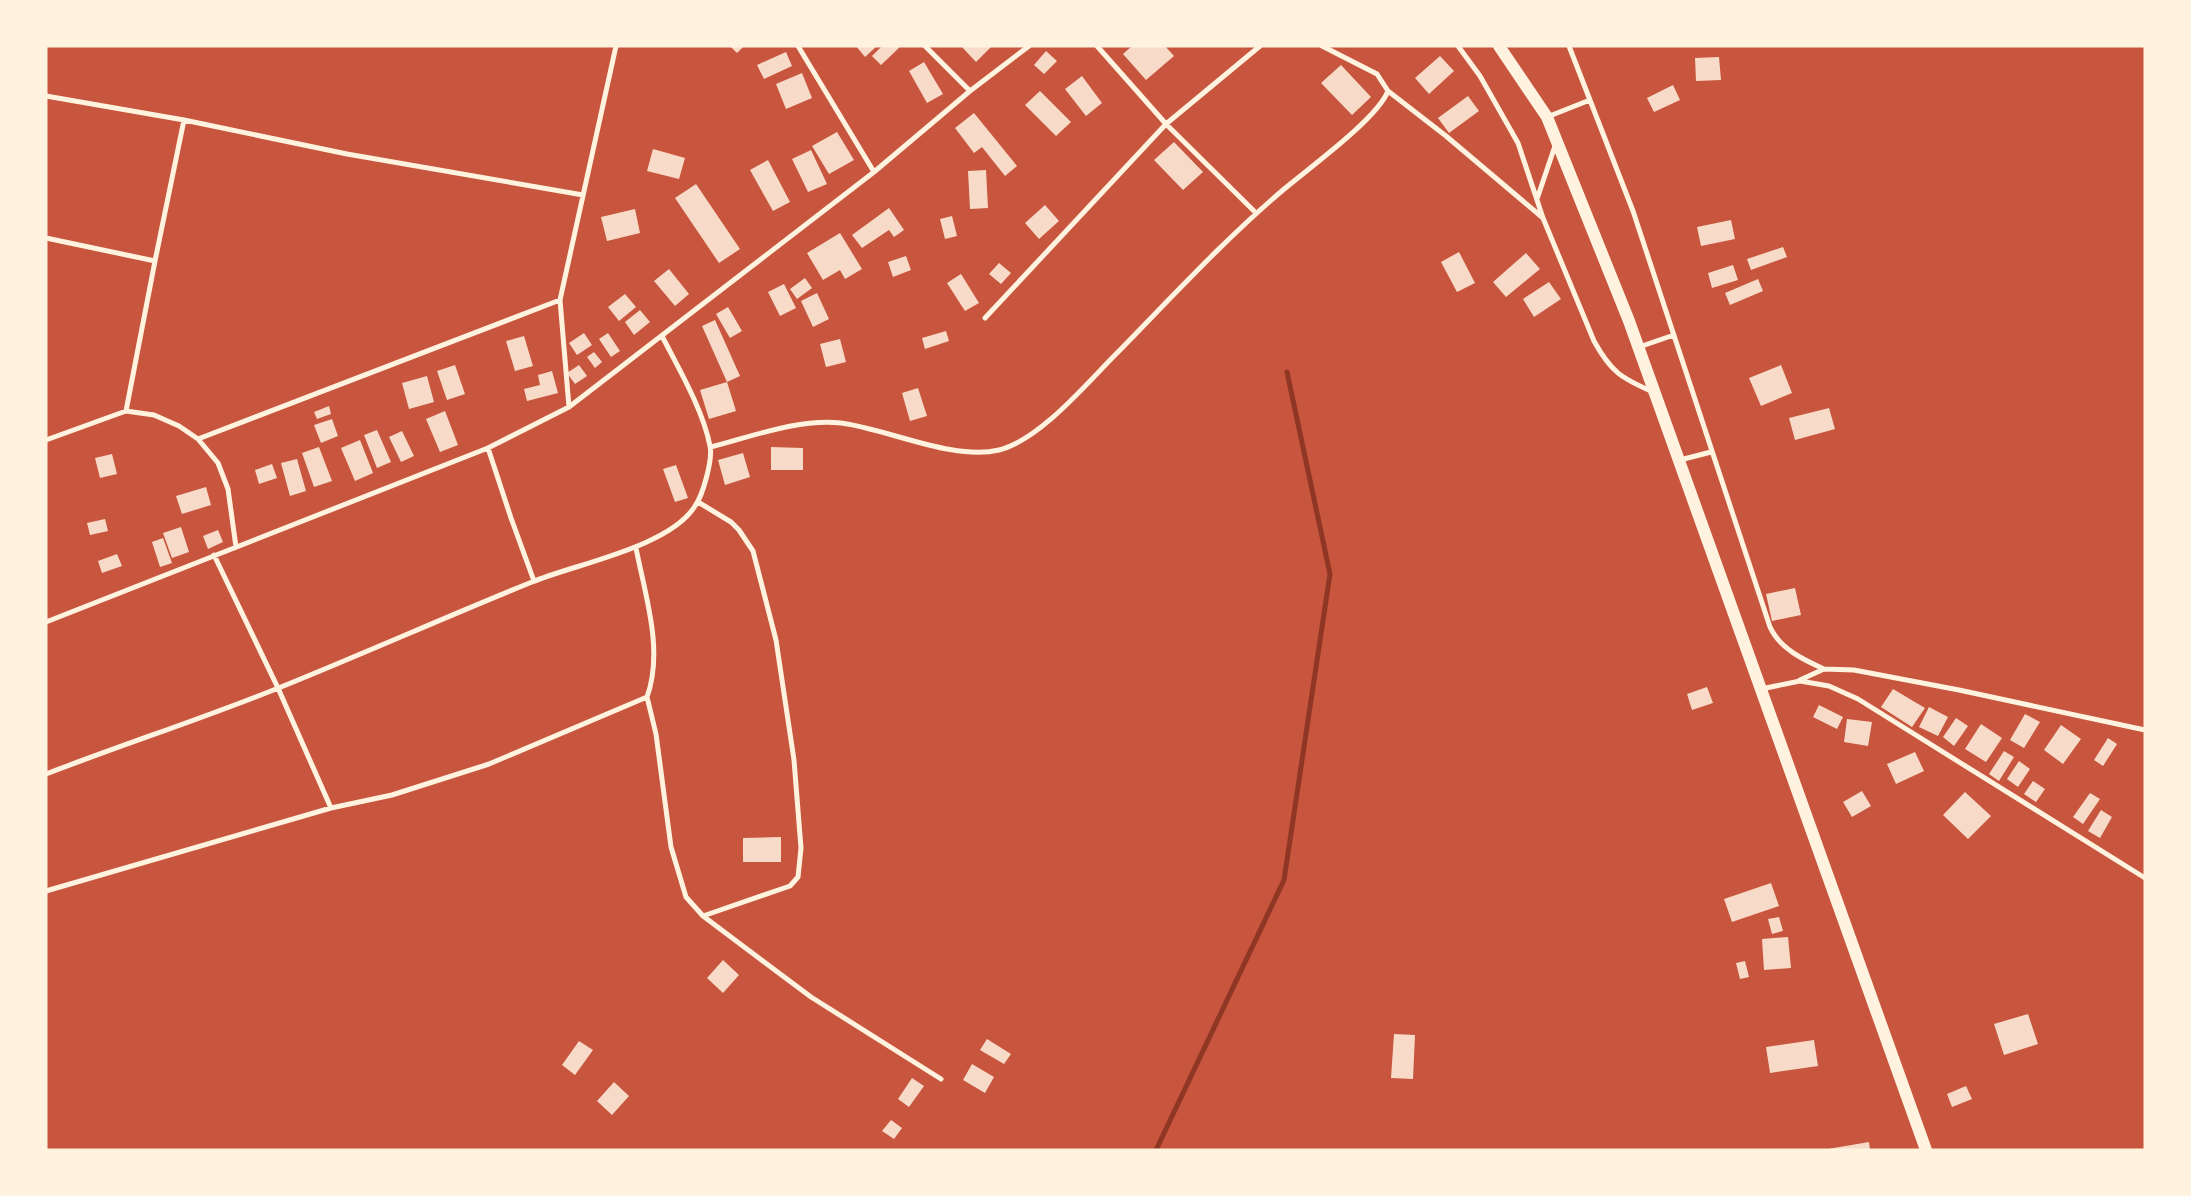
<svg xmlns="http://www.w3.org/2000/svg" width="2191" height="1196" viewBox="0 0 2191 1196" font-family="'DejaVu Sans',sans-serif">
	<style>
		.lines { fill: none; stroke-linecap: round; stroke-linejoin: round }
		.stream { stroke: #8f3625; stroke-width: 5 }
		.building { fill: #f7dbc8 }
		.minor { stroke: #fff3e0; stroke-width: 5 }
		.primary { stroke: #fff3e0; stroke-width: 12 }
	</style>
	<rect width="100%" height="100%" fill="#c8553d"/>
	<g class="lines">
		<path class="stream" d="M 1156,1150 L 1284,880 L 1330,574 L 1287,372"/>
	</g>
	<path class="building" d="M 730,46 L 744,46 L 737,53 Z
		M 856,46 L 877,46 L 865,57 Z
		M 882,46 L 901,46 L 881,65 L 872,56 Z
		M 961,46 L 992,46 L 976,62 Z
		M 1132,46 L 1165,46 L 1174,56 L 1146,80 L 1123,54 Z
		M 1046,51 L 1057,61 L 1044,74 L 1034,65 Z
		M 786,52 L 792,66 L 764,79 L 757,65 Z
		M 1440,56 L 1454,71 L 1429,94 L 1415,78 Z
		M 1719,57 L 1721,80 L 1696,81 L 1695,58 Z
		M 924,62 L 943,94 L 927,103 L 909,71 Z
		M 1341,65 L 1371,97 L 1352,115 L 1321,83 Z
		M 802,73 L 812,98 L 786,109 L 776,84 Z
		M 1082,76 L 1102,103 L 1086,116 L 1065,89 Z
		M 1673,85 L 1680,100 L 1654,112 L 1647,98 Z
		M 1040,91 L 1071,122 L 1056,136 L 1025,105 Z
		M 1468,96 L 1479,111 L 1449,133 L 1438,118 Z
		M 974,113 L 1017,166 L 1005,176 L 982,147 L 974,153 L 955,128 Z
		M 837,132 L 854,160 L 829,174 L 812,146 Z
		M 1174,142 L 1203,172 L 1183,190 L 1154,160 Z
		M 653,149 L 685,158 L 679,179 L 647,171 Z
		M 811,150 L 827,184 L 808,192 L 792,159 Z
		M 768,160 L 790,202 L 773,211 L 750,170 Z
		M 986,170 L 988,208 L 970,209 L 968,171 Z
		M 696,184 L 740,249 L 719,263 L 675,198 Z
		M 1045,205 L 1059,221 L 1039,239 L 1025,223 Z
		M 889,208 L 904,230 L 894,237 L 889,230 L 862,248 L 852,235 Z
		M 635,209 L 640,233 L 607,241 L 601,217 Z
		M 952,216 L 957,236 L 945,239 L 940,219 Z
		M 1731,220 L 1735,239 L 1701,246 L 1697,227 Z
		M 840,233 L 862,269 L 845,279 L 840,270 L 823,280 L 807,253 Z
		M 1783,247 L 1787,257 L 1751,270 L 1747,259 Z
		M 1459,252 L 1475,283 L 1457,292 L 1441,262 Z
		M 1526,253 L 1540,269 L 1506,297 L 1493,282 Z
		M 906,256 L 911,270 L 893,277 L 888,262 Z
		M 999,263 L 1011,273 L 1001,284 L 989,274 Z
		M 1733,265 L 1738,280 L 1712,288 L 1708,273 Z
		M 669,269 L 689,294 L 675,306 L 654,281 Z
		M 961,274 L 979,303 L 965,311 L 947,283 Z
		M 805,278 L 812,288 L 797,299 L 790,289 Z
		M 1758,279 L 1763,291 L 1730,305 L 1725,293 Z
		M 1549,282 L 1561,299 L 1534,317 L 1523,299 Z
		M 784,284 L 796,308 L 780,316 L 768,292 Z
		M 817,293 L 829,319 L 813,327 L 801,301 Z
		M 625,294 L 636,307 L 619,321 L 608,307 Z
		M 728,307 L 742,331 L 730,338 L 716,314 Z
		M 640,310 L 650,322 L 634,335 L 625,322 Z
		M 715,320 L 740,376 L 727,382 L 736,411 L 709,419 L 700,390 L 727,382 L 702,326 Z
		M 946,331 L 949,341 L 925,349 L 922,338 Z
		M 584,333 L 592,345 L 577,355 L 569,343 Z
		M 608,333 L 620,351 L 611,357 L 599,339 Z
		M 524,336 L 533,366 L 515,371 L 506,341 Z
		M 840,339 L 846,362 L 826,367 L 820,344 Z
		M 594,352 L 602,362 L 595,368 L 587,357 Z
		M 455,365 L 465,394 L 447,400 L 437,371 Z
		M 579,365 L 587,376 L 575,384 L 567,373 Z
		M 1781,365 L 1792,393 L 1761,406 L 1749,378 Z
		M 552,371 L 558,393 L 527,401 L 524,389 L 540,385 L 538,375 Z
		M 427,376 L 434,402 L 409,409 L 402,383 Z
		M 918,388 L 927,416 L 910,421 L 902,393 Z
		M 329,406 L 331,414 L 317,419 L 314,412 Z
		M 1829,408 L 1835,429 L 1795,440 L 1789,418 Z
		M 445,411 L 458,445 L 440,452 L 426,419 Z
		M 332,419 L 338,436 L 321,443 L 314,425 Z
		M 377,430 L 391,462 L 377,468 L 364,435 Z
		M 402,431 L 414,456 L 401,462 L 389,437 Z
		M 360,440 L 373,473 L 355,481 L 341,448 Z
		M 319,447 L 332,481 L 314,487 L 302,453 Z
		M 771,447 L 803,448 L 803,470 L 771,470 Z
		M 743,453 L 750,477 L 725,485 L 718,460 Z
		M 112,454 L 117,474 L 100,478 L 95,458 Z
		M 297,459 L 306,491 L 290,496 L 281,463 Z
		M 272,464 L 277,478 L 259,484 L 255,470 Z
		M 676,465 L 688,498 L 675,502 L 663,469 Z
		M 206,487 L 211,505 L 182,514 L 176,496 Z
		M 105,519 L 108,531 L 90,535 L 87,523 Z
		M 181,527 L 189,552 L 172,558 L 163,533 Z
		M 218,530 L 223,542 L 208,549 L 203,536 Z
		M 163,538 L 172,563 L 160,567 L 152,542 Z
		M 117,554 L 122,566 L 102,573 L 98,561 Z
		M 1795,588 L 1801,615 L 1772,621 L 1766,594 Z
		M 1707,687 L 1713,703 L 1692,710 L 1687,694 Z
		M 1893,689 L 1925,708 L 1912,727 L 1881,707 Z
		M 1819,705 L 1843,717 L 1837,729 L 1813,717 Z
		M 1929,707 L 1948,717 L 1938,736 L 1919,727 Z
		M 2025,714 L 2040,722 L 2024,748 L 2010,740 Z
		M 1956,718 L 1968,726 L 1954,746 L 1943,737 Z
		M 1847,719 L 1872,722 L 1868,746 L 1844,742 Z
		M 1981,724 L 2002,738 L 1986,762 L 1965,749 Z
		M 2061,725 L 2081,739 L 2063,764 L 2044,750 Z
		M 2108,738 L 2117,744 L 2103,766 L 2094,760 Z
		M 2004,751 L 2014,757 L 1999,781 L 1989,774 Z
		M 1915,752 L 1924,771 L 1896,784 L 1887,764 Z
		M 2019,761 L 2030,769 L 2018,787 L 2007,779 Z
		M 2033,781 L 2045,789 L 2036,802 L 2024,794 Z
		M 1862,791 L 1871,806 L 1852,817 L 1843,802 Z
		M 1965,792 L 1991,816 L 1968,839 L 1943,815 Z
		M 2090,793 L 2100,799 L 2083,824 L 2073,817 Z
		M 2101,810 L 2112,817 L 2100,838 L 2088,831 Z
		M 781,837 L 781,862 L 743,862 L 743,838 Z
		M 1771,883 L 1779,906 L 1732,922 L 1724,899 Z
		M 1779,917 L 1783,931 L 1772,934 L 1768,919 Z
		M 1788,937 L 1791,968 L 1764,970 L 1762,939 Z
		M 723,960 L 739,975 L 723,993 L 707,978 Z
		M 1745,961 L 1749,977 L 1740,979 L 1736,963 Z
		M 2028,1014 L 2038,1044 L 2004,1055 L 1994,1024 Z
		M 1394,1034 L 1415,1035 L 1413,1079 L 1391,1078 Z
		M 987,1039 L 1011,1054 L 1004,1064 L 980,1050 Z
		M 1814,1040 L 1818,1066 L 1770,1073 L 1766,1047 Z
		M 579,1041 L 593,1050 L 575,1075 L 562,1065 Z
		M 972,1064 L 994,1077 L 985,1093 L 963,1080 Z
		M 912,1078 L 924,1086 L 909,1107 L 898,1099 Z
		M 614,1082 L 629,1096 L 612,1115 L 597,1101 Z
		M 1966,1086 L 1972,1099 L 1952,1107 L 1947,1094 Z
		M 891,1120 L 902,1128 L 894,1139 L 882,1131 Z
		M 1869,1142 L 1870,1150 L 1829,1150 L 1828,1149 Z"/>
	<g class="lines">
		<path class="minor" d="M 798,46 L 874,172
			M 925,46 L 970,91
			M 1097,46 L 1166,124 L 1256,213
			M 1458,46 L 1480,76 L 1518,143 L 1543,218 L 1594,341 C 1611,372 1621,378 1653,392
			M 1569,46 L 1633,211 L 1770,627 C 1780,649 1804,660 1824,669
			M 1388,91 L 1446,136 L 1543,218
			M 46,96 L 184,120 L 347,154 L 583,195
			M 1547,117 L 1590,100
			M 1537,199 L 1556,143
			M 46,238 L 155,261
			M 985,318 L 1166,124 L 1260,46
			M 1639,347 L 1674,335
			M 569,407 L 560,300 L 616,46
			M 126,411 L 155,261 L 184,120
			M 198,439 L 560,300
			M 46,440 L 126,411 L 154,415 L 179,426 L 198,439 L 218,463 L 228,489 L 236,547
			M 711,447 C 750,437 800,418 841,423 C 888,429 953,461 999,450 C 1040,440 1087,383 1117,353 C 1171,298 1224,240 1283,190 C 1309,168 1377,119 1388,91 L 1377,74 L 1322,46
			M 488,448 L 511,518 L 534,581
			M 1680,460 L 1711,452
			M 698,502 L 731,522 L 739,530 L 753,551 L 776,640 L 794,760 L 801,848 L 798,877 L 790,886 L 703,916
			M 214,555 L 278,688 L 331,808
			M 46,622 L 488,448 L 569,407 L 874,172 L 970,91 L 1029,46
			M 1800,680 L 1824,669 L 1854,670 L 1959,690 L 2145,730
			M 1761,689 L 1800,681 L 1829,686 L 1858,699 L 2145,878
			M 647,697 L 656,734 L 671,847 L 686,897 L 703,916 L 811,997 L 941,1079
			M 46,774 C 124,744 204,718 281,687 C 365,653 448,616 532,582 C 575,564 670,547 695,506 C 703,495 713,459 710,446 C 703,410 679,369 662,336
			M 46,891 L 331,808 L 392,795 L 489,764 L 647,697 C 664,650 645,595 636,548"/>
		<path class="primary" d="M 1499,46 L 1547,117 L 1629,321 L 1926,1150"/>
	</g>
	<rect width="2191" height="1196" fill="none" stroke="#fff3e0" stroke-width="95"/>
</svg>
